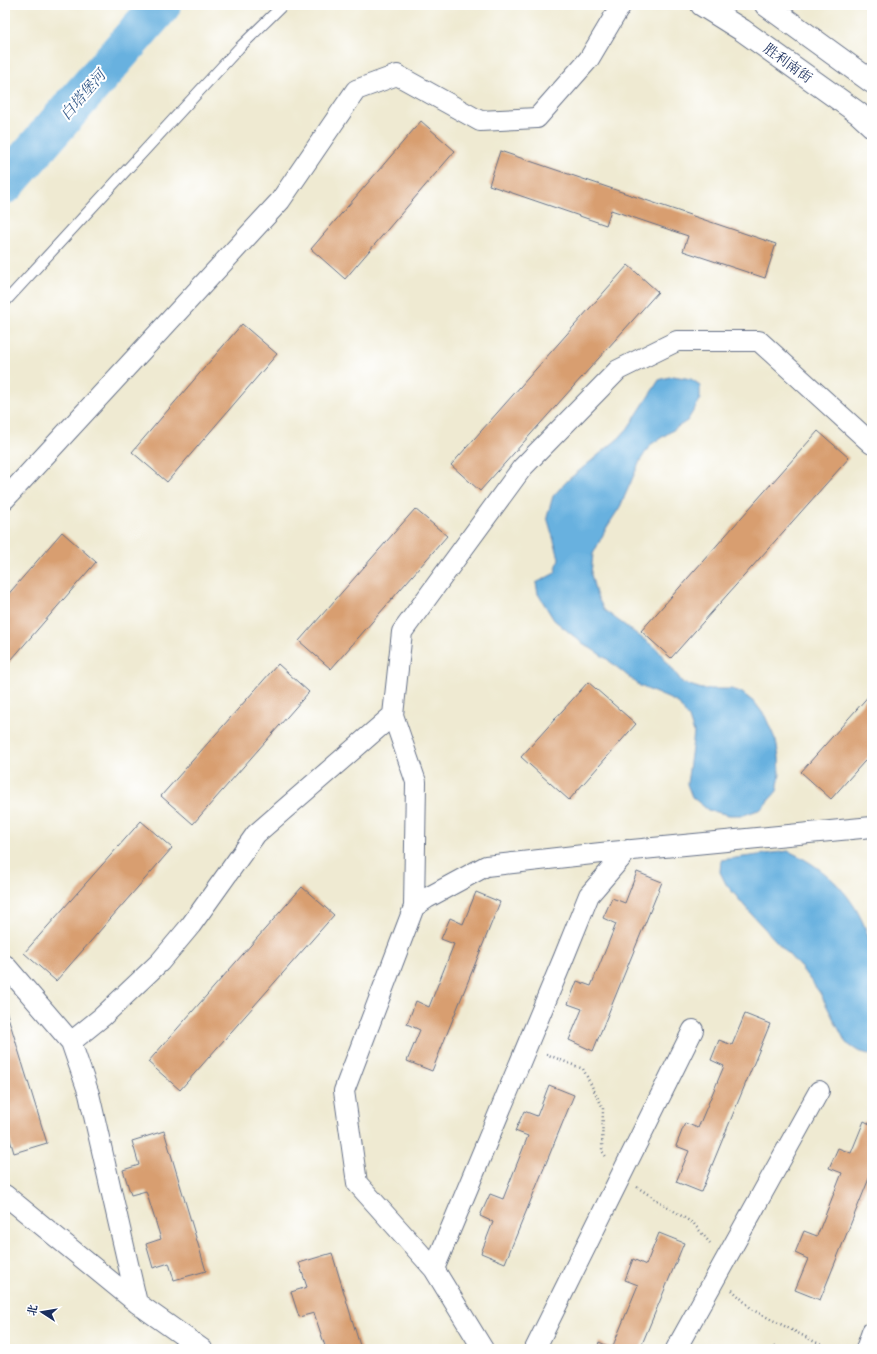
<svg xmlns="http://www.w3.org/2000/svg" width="877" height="1354" viewBox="0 0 877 1354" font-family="'Libre Caslon Text','Noto Serif SC',serif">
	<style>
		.water { fill: #67b1df; stroke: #41709e }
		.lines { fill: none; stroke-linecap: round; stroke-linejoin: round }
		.river { stroke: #67b1df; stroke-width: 40 }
		.building { fill: #d89e6f }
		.service-casing { stroke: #657087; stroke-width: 12 }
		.minor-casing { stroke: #657087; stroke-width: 22 }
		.primary-casing { stroke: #657087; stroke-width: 24 }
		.path { stroke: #657087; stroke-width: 2.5; stroke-dasharray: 1 3; stroke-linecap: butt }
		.service { stroke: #fff; stroke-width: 10 }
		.minor { stroke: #fff; stroke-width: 20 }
		.primary { stroke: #fff; stroke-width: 22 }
		.labels { text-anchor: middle; stroke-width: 4; stroke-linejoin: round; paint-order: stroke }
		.street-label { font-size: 14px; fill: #1b2f5e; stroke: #fff }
		.water-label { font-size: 15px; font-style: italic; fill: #365c8b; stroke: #fff }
	</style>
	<rect width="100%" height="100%" fill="#fff"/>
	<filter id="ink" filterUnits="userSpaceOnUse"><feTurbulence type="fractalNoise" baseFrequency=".025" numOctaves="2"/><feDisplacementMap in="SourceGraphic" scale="8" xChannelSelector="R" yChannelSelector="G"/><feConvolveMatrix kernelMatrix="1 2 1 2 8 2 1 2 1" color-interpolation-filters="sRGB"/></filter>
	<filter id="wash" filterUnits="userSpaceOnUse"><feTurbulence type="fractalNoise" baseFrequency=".012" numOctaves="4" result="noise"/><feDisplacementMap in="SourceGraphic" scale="16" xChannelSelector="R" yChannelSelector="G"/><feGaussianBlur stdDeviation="0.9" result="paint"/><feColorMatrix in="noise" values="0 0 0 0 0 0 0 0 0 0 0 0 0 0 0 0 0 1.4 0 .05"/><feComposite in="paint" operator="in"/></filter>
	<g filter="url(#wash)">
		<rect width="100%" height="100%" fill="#efead2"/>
		<path class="water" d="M 673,376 L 691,379 L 700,385 L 700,400 L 687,421 L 650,445 L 640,461 L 620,507 L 607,527 L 593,554 L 591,574 L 596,594 L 604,610 L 657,649 L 683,683 L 702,689 L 732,689 L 741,692 L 755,703 L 765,716 L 776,741 L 779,757 L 780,774 L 777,791 L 761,809 L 744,815 L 729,815 L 708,810 L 692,797 L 687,784 L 694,733 L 689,718 L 677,702 L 640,686 L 607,659 L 581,642 L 554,620 L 538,594 L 536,583 L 555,573 L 559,558 L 547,517 L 553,496 L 568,480 L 619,438 L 628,428 L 659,380 Z
			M 788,851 C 831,870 864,905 872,953 L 872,1055 L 858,1051 L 846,1043 L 820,993 L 802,969 L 752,915 L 726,884 L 720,872 L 721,860 Z"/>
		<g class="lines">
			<path class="river" d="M 5,184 L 161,5"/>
		</g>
		<g id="blocks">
			<path class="building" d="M 421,121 L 455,151 L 345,279 L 311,249 Z
				M 500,151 L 776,244 L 765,278 L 683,251 L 688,236 L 611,210 L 606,225 L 489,185 Z
				M 628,265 L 658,292 L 480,491 L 451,465 Z
				M 242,324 L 277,354 L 167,482 L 132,452 Z
				M 818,431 L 849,458 L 671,658 L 641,631 Z
				M 415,509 L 447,536 L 331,669 L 299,641 Z
				M 62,532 L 96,562 L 5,667 L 5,598 Z
				M 278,664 L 309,692 L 193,824 L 161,796 Z
				M 588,682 L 636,724 L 569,800 L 521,757 Z
				M 872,692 L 872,753 L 831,799 L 801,772 Z
				M 141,821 L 172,848 L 56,981 L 24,953 Z
				M 637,872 L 662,882 L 593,1051 L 569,1040 L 582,1009 L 568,1004 L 577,981 L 591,986 L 616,924 L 603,918 L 612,898 L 625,903 Z
				M 302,887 L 334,915 L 180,1090 L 148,1062 Z
				M 476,892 L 500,902 L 432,1071 L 407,1061 L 420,1030 L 407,1024 L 416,1001 L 429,1007 L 454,944 L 441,939 L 450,918 L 463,924 Z
				M 5,1007 L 47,1143 L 14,1153 L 9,1136 L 5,1137 Z
				M 745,1014 L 770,1024 L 701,1192 L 676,1182 L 689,1151 L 676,1146 L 685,1123 L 698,1128 L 724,1066 L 711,1060 L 719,1040 L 732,1045 Z
				M 549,1085 L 574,1095 L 505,1263 L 481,1253 L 493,1222 L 480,1216 L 490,1194 L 503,1199 L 528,1136 L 515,1131 L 524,1111 L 537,1116 Z
				M 864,1121 L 872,1125 L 872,1171 L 820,1300 L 795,1290 L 808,1259 L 795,1253 L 804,1231 L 817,1236 L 842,1173 L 829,1168 L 838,1148 L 851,1153 Z
				M 164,1131 L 206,1271 L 174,1280 L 169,1263 L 153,1268 L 146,1244 L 161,1239 L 146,1191 L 131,1195 L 123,1170 L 139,1165 L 132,1141 Z
				M 659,1233 L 684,1243 L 640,1349 L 597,1349 L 599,1342 L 612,1348 L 638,1285 L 625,1280 L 633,1259 L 646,1265 Z
				M 332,1253 L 361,1349 L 326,1349 L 314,1313 L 299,1317 L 291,1292 L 307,1287 L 299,1263 Z
				M 774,1346 L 782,1349 L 773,1349 Z"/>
		</g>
	</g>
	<g filter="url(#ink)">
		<use href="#blocks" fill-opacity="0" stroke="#657087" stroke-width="1"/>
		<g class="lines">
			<g class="service-casing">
				<path id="service" d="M 5,302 L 239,48 L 283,5"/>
			</g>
			<g class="minor-casing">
				<path id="minor" d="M 5,499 L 280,201 L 356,90 L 397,75 L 480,121 L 537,118 L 589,59 L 621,5
					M 414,907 L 427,898 L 486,866 L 601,853 L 872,827
					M 5,965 L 71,1042 L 89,1094 L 137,1303
					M 71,1042 L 102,1017 L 160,962 L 191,925 L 256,834 L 393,715
					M 5,1195 L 137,1303 L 202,1349
					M 434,1269 L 564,957 L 589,895 L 628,850
					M 483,1349 L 434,1269 L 357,1183 L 344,1091 L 414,907 L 416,782 L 393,715 L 402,632 L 522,468 L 618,370 L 677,341 L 759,341 L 872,444
					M 535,1349 L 693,1030
					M 676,1349 L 819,1091
					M 866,1349 L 872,1332"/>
			</g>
			<g class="primary-casing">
				<path id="primary" d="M 702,5 L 742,30 L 858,113 L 872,126
					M 766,5 L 872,82"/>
			</g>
			<path class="path" d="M 546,1054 L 583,1069 L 603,1108 L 602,1151 L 607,1158
				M 637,1187 L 694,1224 L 710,1243
				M 732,1290 L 753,1310 L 829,1349"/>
			<use href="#service" class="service"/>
			<use href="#minor" class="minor"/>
			<use href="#primary" class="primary"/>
		</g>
	</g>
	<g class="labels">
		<g class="street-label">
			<text transform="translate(788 63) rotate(36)" y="5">胜利南街</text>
		</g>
		<g class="water-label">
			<text transform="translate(83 95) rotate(-49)" y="5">白塔堡河</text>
		</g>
	</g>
	<rect width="877" height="1354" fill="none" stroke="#fff" stroke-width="20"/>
	<g transform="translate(42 1312) rotate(282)" stroke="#ffffff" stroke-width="3" paint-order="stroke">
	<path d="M0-3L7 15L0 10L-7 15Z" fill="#1b2f5e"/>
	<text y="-6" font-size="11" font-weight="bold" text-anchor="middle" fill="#1b2f5e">北</text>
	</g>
</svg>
